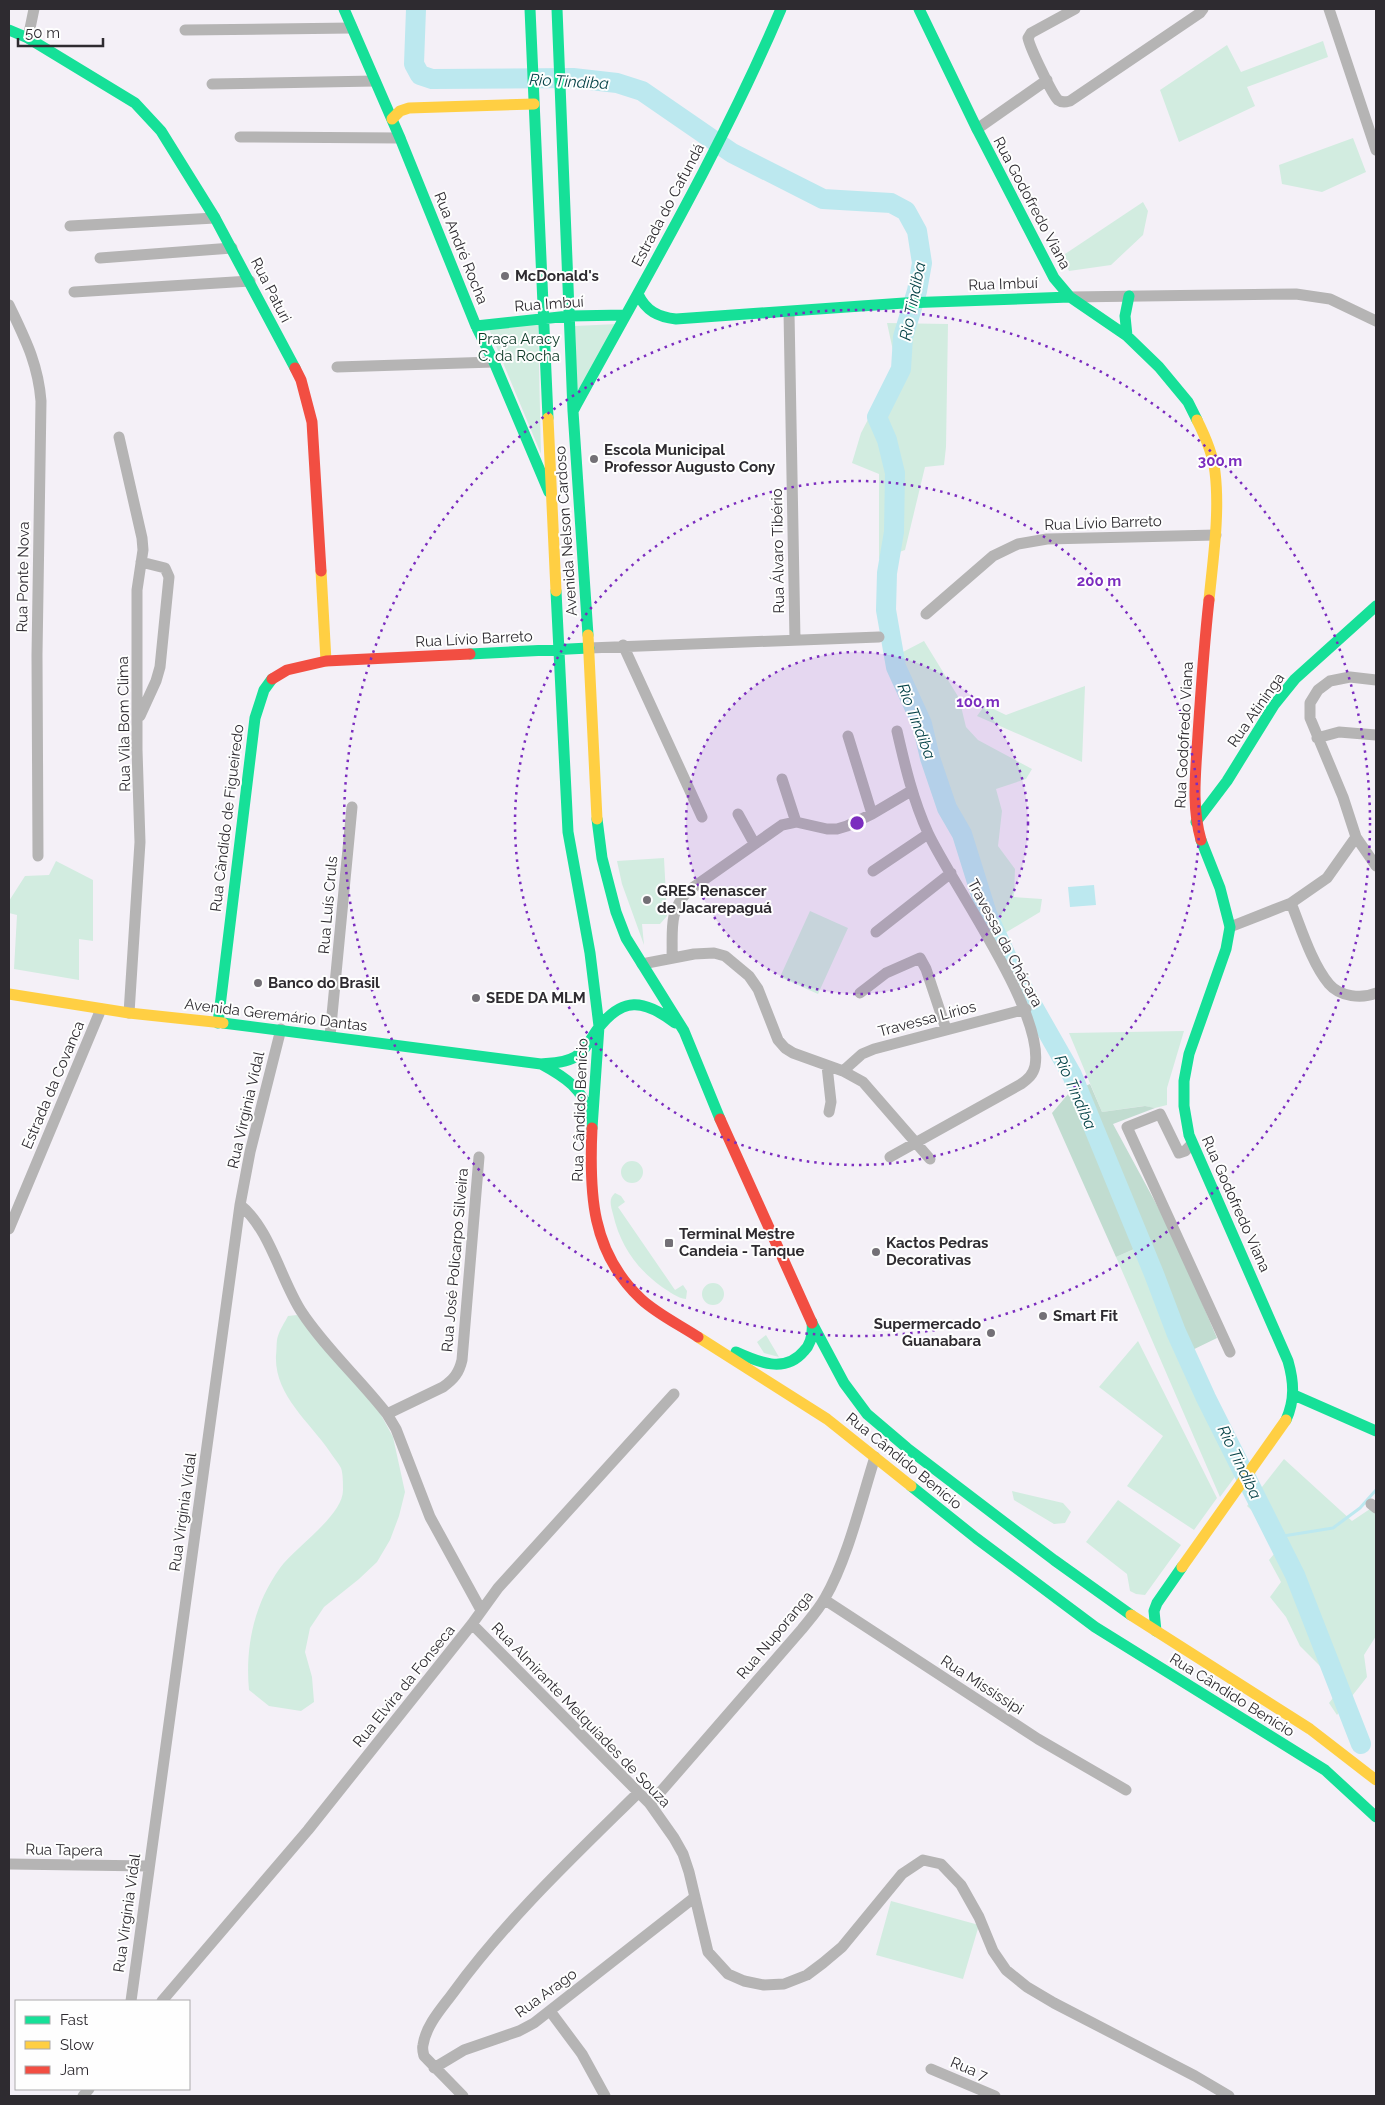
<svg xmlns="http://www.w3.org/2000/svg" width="1385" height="2105" viewBox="0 0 1385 2105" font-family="Raleway,sans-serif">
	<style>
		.green { fill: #d2ece0 }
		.forest { fill: #c1dcd0 }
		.water { fill: #bce8ef }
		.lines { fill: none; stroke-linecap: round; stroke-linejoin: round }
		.stream { stroke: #bce8ef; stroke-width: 3 }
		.river { stroke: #bce8ef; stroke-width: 20 }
		.street { stroke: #b5b4b4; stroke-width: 11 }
		.fast { stroke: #16e098; stroke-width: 11 }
		.slow { stroke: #ffcf43; stroke-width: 11 }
		.jam { stroke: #f24e42; stroke-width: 11 }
		.ring { fill: none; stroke: #7b2cbf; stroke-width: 2.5; stroke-dasharray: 2.5 5 }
		.poi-dot { fill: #737076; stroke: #fefefe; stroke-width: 2 }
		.labels { text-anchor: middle; stroke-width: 4; stroke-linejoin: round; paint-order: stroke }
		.street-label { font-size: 15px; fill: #2e2b30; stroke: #fefefe }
		.poi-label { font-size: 15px; font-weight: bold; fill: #2e2b30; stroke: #fefefe; text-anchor: start }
		.park-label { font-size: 15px; fill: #0b3725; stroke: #fefefe }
		.water-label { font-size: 16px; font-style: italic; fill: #064348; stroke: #fefefe }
		.centre { fill: #7b2cbf; stroke: #fefefe; stroke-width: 2.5 }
		.ring-label { font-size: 15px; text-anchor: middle; font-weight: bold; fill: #7b2cbf; stroke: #fefefe; stroke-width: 4; stroke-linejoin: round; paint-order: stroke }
	</style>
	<rect width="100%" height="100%" fill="#f4f0f7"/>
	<path class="green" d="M 1323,41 L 1328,57 L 1247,87 L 1255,106 L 1179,142 L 1160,90 L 1227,45 L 1241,72 Z
		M 1353,138 L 1366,172 L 1322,192 L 1282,184 L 1279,165 Z
		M 1143,202 L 1148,211 L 1143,235 L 1111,265 L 1069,271 L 1062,256 Z
		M 887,323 L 948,324 L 946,447 L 944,465 L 925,467 L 905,550 L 879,559 L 879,474 L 852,463 L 861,433 L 885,387 L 895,360 Z
		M 538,324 L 541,454 L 489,329 Z
		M 617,324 L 577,397 L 575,326 Z
		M 924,641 L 959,698 L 966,727 L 978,740 L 1032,769 L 1026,779 L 996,789 L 1002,811 L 998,846 L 1015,869 L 1014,897 L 1042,899 L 1040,912 L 1005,933 L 937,769 L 925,722 L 902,671 L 899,654 Z
		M 1085,686 L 1082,762 L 977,716 L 985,705 L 1006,715 Z
		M 664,858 L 667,916 L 660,924 L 642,924 L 644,945 L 622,884 L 617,861 Z
		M 56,861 L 93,880 L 93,941 L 79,939 L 79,980 L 14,969 L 17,915 L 9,913 L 9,901 L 25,876 L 49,875 Z
		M 810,911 L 848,928 L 818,994 L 780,977 Z
		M 1184,1031 L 1167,1088 L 1167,1105 L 1155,1108 L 1144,1106 L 1102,1112 L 1069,1033 Z
		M621 1172a11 11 0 1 1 22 0a11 11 0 1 1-22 0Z
		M 615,1193 L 621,1196 L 625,1202 L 618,1207 L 675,1290 L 683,1285 L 687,1291 L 686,1299 C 677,1298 670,1292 662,1287 C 636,1268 620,1245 613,1214 C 611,1206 608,1199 615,1193 Z
		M 1134,1249 L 1237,1474 L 1220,1497 L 1116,1257 Z
		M702 1294a11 11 0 1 1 22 0a11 11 0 1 1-22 0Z
		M 297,1315 L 380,1413 L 393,1437 L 405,1492 L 399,1516 L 390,1540 L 377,1562 L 359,1579 L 324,1607 L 310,1628 L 305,1652 L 312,1677 L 314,1702 L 301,1711 L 269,1706 L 249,1690 C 245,1647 254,1604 280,1568 C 295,1547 343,1516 343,1490 C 343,1484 343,1473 341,1468 C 338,1462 333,1457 330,1452 C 309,1421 274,1395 276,1355 C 277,1349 276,1341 278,1336 C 280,1329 285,1322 288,1316 Z
		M 766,1335 L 779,1357 L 764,1353 L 757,1342 Z
		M 1138,1341 L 1217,1498 L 1194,1530 L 1127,1486 L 1163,1436 L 1099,1387 Z
		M 1284,1459 L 1352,1521 L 1373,1507 L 1376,1512 L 1376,1636 L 1364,1655 L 1367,1677 L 1337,1715 L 1329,1703 L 1336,1694 L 1327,1673 L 1300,1646 L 1286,1617 L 1270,1597 L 1281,1582 L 1269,1560 L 1285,1541 L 1247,1506 Z
		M 1012,1491 L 1063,1503 L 1071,1512 L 1065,1523 L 1054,1524 L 1014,1500 Z
		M 1118,1500 L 1181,1545 L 1145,1595 L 1136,1594 L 1130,1591 L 1127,1574 L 1086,1542 Z
		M 891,1901 L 979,1925 L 963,1979 L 876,1955 Z"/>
	<path class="forest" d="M 1090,1084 L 1102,1112 L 1145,1106 L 1155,1108 L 1113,1124 L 1172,1233 L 1217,1338 L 1182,1355 L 1134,1249 L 1116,1257 L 1052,1113 L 1069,1093 Z"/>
	<path class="water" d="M 1094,885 L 1096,905 L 1070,907 L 1068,887 Z"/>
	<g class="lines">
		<path class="stream" d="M 1277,1537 L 1333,1528 L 1360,1508 L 1376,1490"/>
		<path class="river" d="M 416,9 L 414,64 L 420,75 L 432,79 L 573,78 L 617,83 L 642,91 L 732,153 L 823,199 L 891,203 L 906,211 L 917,231 L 922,263 L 917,291 L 903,337 L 901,369 L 877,417 L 887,440 L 895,473 L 894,532 L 887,573 L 886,610 L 896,667 L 922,724 L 930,758 L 947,808 L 962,834 L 987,914 L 1014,973 L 1072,1075 L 1154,1274 L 1176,1332 L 1206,1398 L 1295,1575 L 1361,1744"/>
		<path class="street" d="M 1075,9 L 1031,33 L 1028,38 C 1030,48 1052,94 1058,100 C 1062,103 1066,102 1070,101 L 1200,13 L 1203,9
			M 1329,9 L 1376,150
			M 185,30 L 352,28
			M 28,38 L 34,9
			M 212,84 L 375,81
			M 977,129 L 1047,80
			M 240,137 L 400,138
			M 70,226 L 215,218
			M 100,258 L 232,248
			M 74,292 L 250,281
			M 1070,297 L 1296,294 L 1330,299 L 1376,321
			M 9,305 C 25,339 38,363 41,401 L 37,655 L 38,856
			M 789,312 L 795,640
			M 337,367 L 494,362
			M 119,437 L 142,538 L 143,550 L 137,590 L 137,750 L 140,842 L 129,1013
			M 926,614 L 993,556 L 1018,544 L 1047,539 L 1216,535
			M 623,645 L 702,817
			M 589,648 L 879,637
			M 1376,680 L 1350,677 L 1330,681 L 1318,690 L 1310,703 L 1310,718 L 1343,797 L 1356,837 L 1376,866
			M 140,716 L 156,681 L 160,667 L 169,577 L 165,568 L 141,562
			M 848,736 L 872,814
			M 1317,738 L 1339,732 L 1376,735
			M 782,779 L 796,822
			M 738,814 L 754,843
			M 873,871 L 928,834
			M 1291,903 L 1327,878 L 1356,837
			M 1230,927 L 1291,903 C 1301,928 1312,964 1329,984 C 1340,997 1362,999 1376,993
			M 876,932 L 951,873
			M 672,958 C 673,931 668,912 688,891 L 782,825 L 796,822 L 827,829 L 837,829 L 847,826 L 872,814 L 911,791
			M 642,964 L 694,954 L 714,953 L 725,956 L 749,976 L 758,989 L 778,1040 L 785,1048 L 793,1053 L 843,1071 L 863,1082 L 930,1159
			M 860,993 L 886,973 L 920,958 L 926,969 L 946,1029
			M 330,1036 L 352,807
			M 827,1066 L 831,1102 L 829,1112
			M 843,1071 L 862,1054 L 874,1049 L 1026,1009
			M 1192,1144 L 1185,1151 L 1179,1153 L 1160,1114 L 1127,1127 L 1230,1352
			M 890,1157 L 1021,1084 C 1028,1079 1033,1075 1035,1066 C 1045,1012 953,886 928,833 C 913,800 905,766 897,731
			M 240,1205 C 269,1227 281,1280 301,1311 C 325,1348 360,1379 387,1414 L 396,1429 L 430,1517 L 481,1610
			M 9,1229 L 101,1009
			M 387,1414 L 443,1387 C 454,1379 459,1373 462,1360 L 479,1157
			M 1371,1504 L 1376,1508
			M 825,1600 L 1038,1739 L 1126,1790
			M 472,1624 L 650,1804 L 674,1838 L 683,1854 L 689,1872 L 708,1952 L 728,1974 L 744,1981 L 764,1985 L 784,1984 L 807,1975 L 823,1963 L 842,1947 L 902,1874 L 923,1860 L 941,1864 L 961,1885 L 979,1917 L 993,1951 L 1006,1970 L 1027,1987 L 1054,2003 L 1195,2076 L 1229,2096
			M 650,1804 L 802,1629 C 810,1619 819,1609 825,1598 C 848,1558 861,1501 875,1457
			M 9,1864 L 149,1866
			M 131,2001 L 240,1205 L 250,1152 L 281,1029
			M 162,2001 L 308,1830 L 472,1624 L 498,1588 L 674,1394
			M 550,2011 L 582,2054 L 605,2096
			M 434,2068 L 464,2050 L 519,2031 L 534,2023 L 695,1897
			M 931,2069 L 995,2096
			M 83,2096 L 89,2089
			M 463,2096 L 424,2056 C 423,2052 422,2049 423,2045 C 426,2025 442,2008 453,1993 C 507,1919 573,1857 638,1793"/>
		<path class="fast" d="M 344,9 L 400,138 L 476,326 L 494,362 L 549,492
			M 530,9 L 548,418
			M 557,9 L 573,411 L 588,635
			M 919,9 L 977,129 L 1054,278 L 1070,297 L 1127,336 L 1159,367 L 1188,402 L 1197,420
			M 9,30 L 28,38 L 135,103 L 161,131 L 215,218 L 295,368
			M 638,294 C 646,311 658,317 676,319 L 904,303 L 1070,297
			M 476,326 L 569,316 L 625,315
			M 1127,336 L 1125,316 L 1129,296
			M 573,411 C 645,279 722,148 781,9
			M 556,591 L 568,832 L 590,953 L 599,1026 L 592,1128
			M 470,654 L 589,648
			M 597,819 L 602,858 L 616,912 L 626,938 L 684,1031 L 720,1119
			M 1196,822 L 1227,781 L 1274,705 L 1295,679 L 1376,606
			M 1201,840 L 1220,888 L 1230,927 L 1226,949 L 1189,1054 L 1184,1081 L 1184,1106 L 1189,1135 L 1288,1361 C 1294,1382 1295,1400 1286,1420
			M 218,1023 L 255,718 L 264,690 L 272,679
			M 223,1023 L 541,1064 C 552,1063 565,1063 575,1057 C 585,1051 590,1040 597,1030 C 622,996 644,999 675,1023
			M 541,1064 C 565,1077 584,1089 590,1117
			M 812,1323 L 844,1383 L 867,1414 L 907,1448 L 1054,1560 L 1131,1615
			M 736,1352 C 758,1362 785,1374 804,1351 C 812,1343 813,1333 812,1322
			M 1294,1395 L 1376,1431
			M 911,1486 L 976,1538 L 1095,1627 L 1325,1770 L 1376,1817
			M 1156,1631 L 1154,1611 L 1157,1603 L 1182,1567"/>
		<path class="slow" d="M 392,119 L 400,111 L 409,108 L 534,104
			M 548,418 L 556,591
			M 1197,420 C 1205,436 1213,454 1215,472 C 1220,513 1213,559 1209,600
			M 321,571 L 326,661
			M 588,635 L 597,819
			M 9,994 L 129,1013 L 223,1023
			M 698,1337 L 827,1419 L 911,1486
			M 1182,1567 L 1286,1420
			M 1131,1615 L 1310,1729 L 1376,1780"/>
		<path class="jam" d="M 295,368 L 301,380 L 312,422 L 321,571
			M 272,679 L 287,670 L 326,661 L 470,654
			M 1201,840 C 1191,805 1196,770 1198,734 C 1201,689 1204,645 1209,600
			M 720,1119 L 812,1323
			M 592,1128 C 589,1193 591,1252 641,1299 C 657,1314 680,1325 698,1337"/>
	</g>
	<circle cx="857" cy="823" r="171" fill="#7b2cbf" fill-opacity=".12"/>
	<g class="ring">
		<circle cx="857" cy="823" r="171"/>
		<circle cx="857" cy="823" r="342"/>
		<circle cx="857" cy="823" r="513"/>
	</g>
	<g class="poi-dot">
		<circle cx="505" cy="276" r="5"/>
		<circle cx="594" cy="459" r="5"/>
		<circle cx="647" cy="900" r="5"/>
		<circle cx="258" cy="983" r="5"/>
		<circle cx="476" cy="998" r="5"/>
		<rect x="664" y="1238" width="10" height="10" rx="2.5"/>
		<circle cx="876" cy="1252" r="5"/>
		<circle cx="1043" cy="1316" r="5"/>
		<circle cx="991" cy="1333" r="5"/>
	</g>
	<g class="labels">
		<g class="street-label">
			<text transform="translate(1032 203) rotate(62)" y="5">Rua Godofredo Viana</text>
			<text transform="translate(668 205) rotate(-62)" y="5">Estrada do Cafundá</text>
			<text transform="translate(461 248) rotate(68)" y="5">Rua André Rocha</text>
			<text transform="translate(1003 284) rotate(-2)" y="5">Rua Imbuí</text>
			<text transform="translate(271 290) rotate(63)" y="5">Rua Paturi</text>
			<text transform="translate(549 304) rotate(-4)" y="5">Rua Imbuí</text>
			<text transform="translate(1103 523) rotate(-2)" y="5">Rua Lívio Barreto</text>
			<text transform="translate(566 531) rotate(-94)" y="5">Avenida Nelson Cardoso</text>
			<text transform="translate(778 551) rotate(-91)" y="5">Rua Álvaro Tibério</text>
			<text transform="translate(23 577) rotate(-89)" y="5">Rua Ponte Nova</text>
			<text transform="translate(474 639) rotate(-3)" y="5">Rua Lívio Barreto</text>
			<text transform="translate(1256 710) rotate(-55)" y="5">Rua Atininga</text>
			<text transform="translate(124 724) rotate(-91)" y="5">Rua Vila Bom Clima</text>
			<text transform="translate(1184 735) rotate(-87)" y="5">Rua Godofredo Viana</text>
			<text transform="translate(227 818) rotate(-83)" y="5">Rua Cândido de Figueiredo</text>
			<text transform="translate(328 905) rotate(-85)" y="5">Rua Luís Cruls</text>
			<text transform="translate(1005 943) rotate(62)" y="5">Travessa da Chácara</text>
			<text transform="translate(276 1015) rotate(7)" y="5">Avenida Geremário Dantas</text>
			<text transform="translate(927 1019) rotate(-15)" y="5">Travessa Lírios</text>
			<text transform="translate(53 1085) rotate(-67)" y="5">Estrada da Covanca</text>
			<text transform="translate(246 1110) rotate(-77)" y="5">Rua Virginia Vidal</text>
			<text transform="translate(580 1110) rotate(-88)" y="5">Rua Cândido Benício</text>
			<text transform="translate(1236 1204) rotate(66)" y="5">Rua Godofredo Viana</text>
			<text transform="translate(455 1260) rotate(-85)" y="5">Rua José Policarpo Silveira</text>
			<text transform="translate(904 1461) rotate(39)" y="5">Rua Cândido Benício</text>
			<text transform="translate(183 1512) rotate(-82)" y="5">Rua Virginia Vidal</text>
			<text transform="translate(775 1635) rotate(-50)" y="5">Rua Nuporanga</text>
			<text transform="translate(982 1685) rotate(33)" y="5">Rua Mississipi</text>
			<text transform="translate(404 1686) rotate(-51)" y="5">Rua Elvira da Fonseca</text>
			<text transform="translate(1232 1695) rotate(32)" y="5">Rua Cândido Benício</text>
			<text transform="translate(581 1715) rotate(46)" y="5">Rua Almirante Melquíades de Souza</text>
			<text transform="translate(64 1850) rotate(1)" y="5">Rua Tapera</text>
			<text transform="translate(127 1913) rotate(-82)" y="5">Rua Virginia Vidal</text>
			<text transform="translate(546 1993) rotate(-36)" y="5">Rua Arago</text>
			<text transform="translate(969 2069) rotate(23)" y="5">Rua 7</text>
		</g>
		<g class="poi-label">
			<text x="515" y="281">McDonald's</text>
			<text x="604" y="455">Escola Municipal<tspan x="604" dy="17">Professor Augusto Cony</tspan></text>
			<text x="657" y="896">GRES Renascer<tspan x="657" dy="17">de Jacarepaguá</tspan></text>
			<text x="268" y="988">Banco do Brasil</text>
			<text x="486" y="1003">SEDE DA MLM</text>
			<text x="679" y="1239">Terminal Mestre<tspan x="679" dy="17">Candeia - Tanque</tspan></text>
			<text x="886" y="1248">Kactos Pedras<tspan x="886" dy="17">Decorativas</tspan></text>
			<text x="1053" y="1321">Smart Fit</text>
			<text x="981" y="1329" text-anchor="end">Supermercado<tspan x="981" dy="17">Guanabara</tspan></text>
		</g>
		<g class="park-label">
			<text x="519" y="344">Praça Aracy<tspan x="519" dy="17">C. da Rocha</tspan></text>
		</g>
		<g class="water-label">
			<text transform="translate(569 81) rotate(3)" y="6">Rio Tindiba</text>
			<text transform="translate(912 301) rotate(-79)" y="6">Rio Tindiba</text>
			<text transform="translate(917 721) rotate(69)" y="6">Rio Tindiba</text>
			<text transform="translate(1076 1092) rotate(66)" y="6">Rio Tindiba</text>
			<text transform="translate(1240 1462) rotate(64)" y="6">Rio Tindiba</text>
		</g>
	</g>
	<circle cx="857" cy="823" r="8" class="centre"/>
	<g class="ring-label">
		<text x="1220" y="466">300 m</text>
		<text x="1099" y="586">200 m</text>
		<text x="978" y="707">100 m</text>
	</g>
	<rect width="1385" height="2105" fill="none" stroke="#2e2b30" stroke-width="20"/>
	<rect x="15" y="2000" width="175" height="90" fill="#fefefe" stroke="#abaaac"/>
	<rect x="25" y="2016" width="25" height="8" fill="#16e098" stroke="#abaaac"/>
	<text x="60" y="2025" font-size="15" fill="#2e2b30">Fast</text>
	<rect x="25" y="2041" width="25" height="8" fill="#ffcf43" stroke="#abaaac"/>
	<text x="60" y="2050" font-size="15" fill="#2e2b30">Slow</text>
	<rect x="25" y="2066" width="25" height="8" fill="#f24e42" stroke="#abaaac"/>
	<text x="60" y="2075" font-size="15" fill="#2e2b30">Jam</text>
	<path d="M18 38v8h85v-8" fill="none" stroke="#2e2b30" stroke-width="2.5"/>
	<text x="25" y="38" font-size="15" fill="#2e2b30" stroke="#fefefe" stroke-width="4" paint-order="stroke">50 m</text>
</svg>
